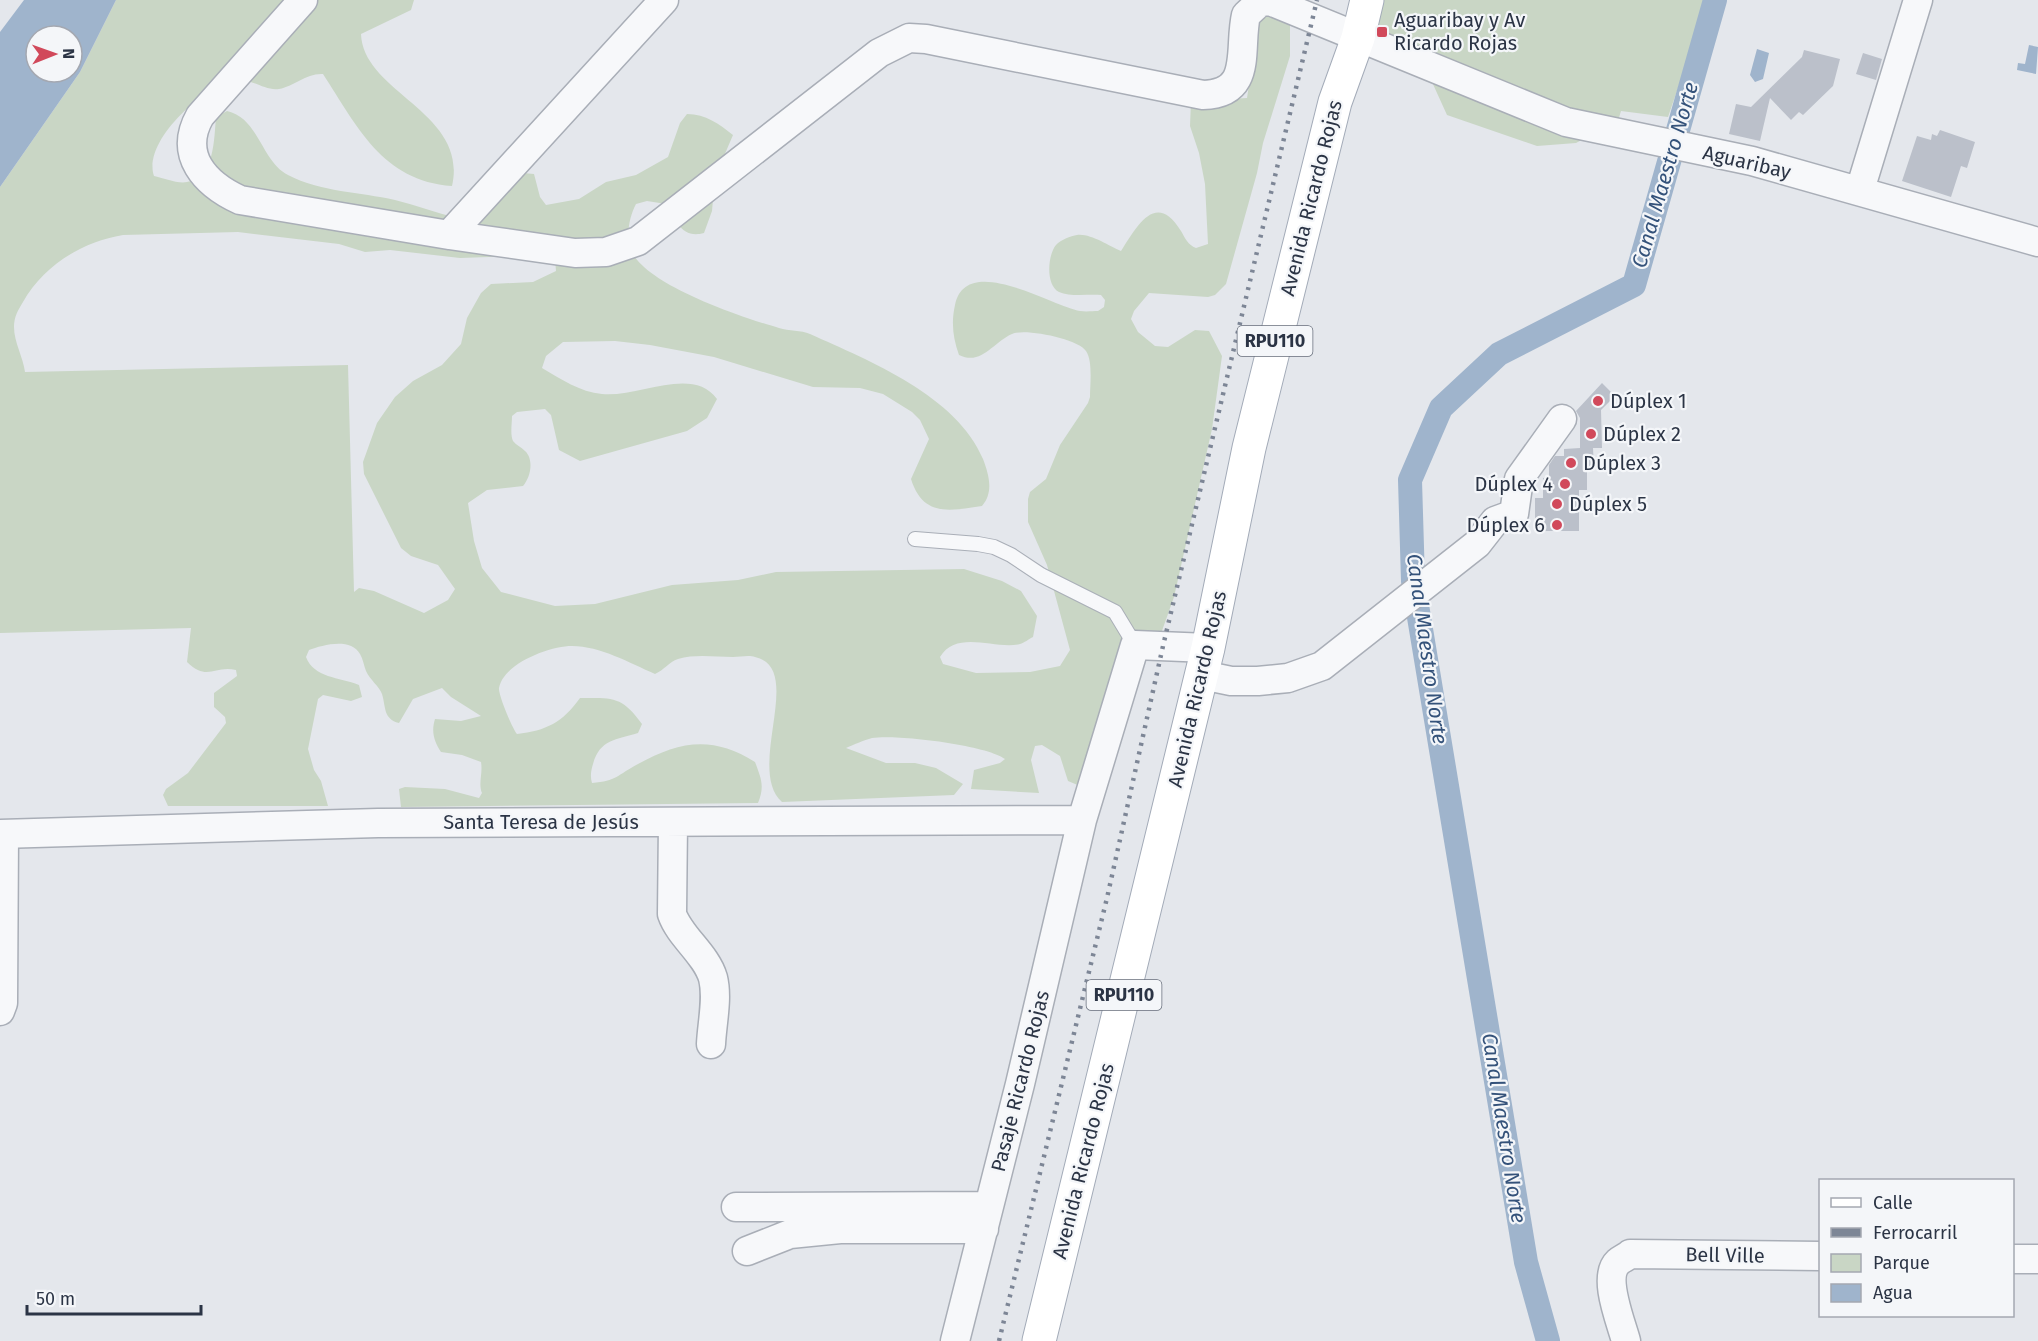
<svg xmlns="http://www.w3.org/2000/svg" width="2038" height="1341" viewBox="0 0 2038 1341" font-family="'Fira Sans',sans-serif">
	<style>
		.green { fill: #c9d6c5; fill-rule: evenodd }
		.water { fill: #9fb4cc; fill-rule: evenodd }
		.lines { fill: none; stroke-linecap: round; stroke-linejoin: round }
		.canal { stroke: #9fb4cc; stroke-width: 24 }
		.building { fill: #bbc0ca }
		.service-casing { stroke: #a9aeb7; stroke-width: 16 }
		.minor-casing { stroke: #a9aeb7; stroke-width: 31 }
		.primary-casing { stroke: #a3abb8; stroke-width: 35 }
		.service { stroke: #f7f8fa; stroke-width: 14 }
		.minor { stroke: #f7f8fa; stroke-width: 28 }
		.primary { stroke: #fff; stroke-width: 33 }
		.rail { stroke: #7d8696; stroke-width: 4.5; stroke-dasharray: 3 6; stroke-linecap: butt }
		.poi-dot { fill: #d1495b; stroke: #f4f6f9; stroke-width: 2 }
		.labels { text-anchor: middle; stroke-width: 4.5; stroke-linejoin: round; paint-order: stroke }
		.shield { fill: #f4f6f9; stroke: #676e7b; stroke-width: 1.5 }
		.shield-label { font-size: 18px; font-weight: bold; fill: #2b3445 }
		.poi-label { font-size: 20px; fill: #2b3445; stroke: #f4f6f9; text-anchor: start }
		.street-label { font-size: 20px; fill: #2b3445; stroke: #f4f6f9 }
		.water-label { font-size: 21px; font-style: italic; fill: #34527a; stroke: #f4f6f9 }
	</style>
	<rect width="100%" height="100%" fill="#e4e7ec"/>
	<path class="green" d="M 116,0 L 414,0 L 411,10 L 361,34 C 363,93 469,112 452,186 C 382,181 357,126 323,74 C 306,73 295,86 279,89 C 265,91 252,79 239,80 C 205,84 142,141 154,176 C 163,178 178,184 187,182 C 215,178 214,138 216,117 L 227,111 C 259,118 261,161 288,175 C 321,192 360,192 395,200 C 416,205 436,213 457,218 L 523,173 L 534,174 L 540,197 L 546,205 L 579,199 L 606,182 L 636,175 L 668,157 L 680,123 L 687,114 C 706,114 719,124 733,135 L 715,177 L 712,211 L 704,233 C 682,239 676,221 666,204 L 647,201 L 636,204 C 629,217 625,238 632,252 C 648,286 744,318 779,328 C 789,331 801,330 810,334 C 870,361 957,396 983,459 C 989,475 994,492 982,506 C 949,511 923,517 911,479 L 929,439 L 920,420 L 912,412 L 883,394 L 860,388 L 813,387 L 714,357 L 650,345 L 615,341 L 563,342 L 546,356 L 542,368 C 561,379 580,392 602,394 C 637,398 693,365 717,399 L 707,418 L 687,431 L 580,461 L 559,450 L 551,415 L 545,409 L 517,412 L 512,416 C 512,424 510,434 513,441 C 516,445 521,447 525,451 C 534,459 531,477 523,486 L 487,490 L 468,503 L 474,541 L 482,568 L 501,592 L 555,606 L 595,604 L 672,585 L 738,580 L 776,572 L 964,569 L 1002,581 L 1021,591 L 1037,616 L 1033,637 C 1029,639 1024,643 1020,644 C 995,650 957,629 940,657 L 943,664 L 976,673 L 1030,672 L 1060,666 L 1070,650 L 1047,565 L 1028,522 L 1028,499 L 1030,492 L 1046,479 L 1060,445 L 1088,403 L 1090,397 C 1090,385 1093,361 1086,351 C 1078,339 1025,328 1012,334 C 993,342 982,366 959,355 C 953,338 951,323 955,305 C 966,252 1049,305 1080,311 C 1086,312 1093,311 1098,311 L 1104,307 L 1105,300 L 1101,295 C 1088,294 1070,297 1059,292 C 1045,285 1048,254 1056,245 C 1060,240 1071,236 1077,235 C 1090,233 1109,246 1121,251 C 1137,226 1156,190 1181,231 C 1185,238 1188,245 1196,248 L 1208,244 L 1205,184 L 1199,153 L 1190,126 L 1191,101 L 1247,98 L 1261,7 L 1290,21 L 1290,56 L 1263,143 L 1257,173 L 1226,284 L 1215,295 L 1208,297 L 1149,293 L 1134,311 L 1131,319 L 1138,332 L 1155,346 L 1168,347 L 1195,330 L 1209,331 L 1222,356 L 1212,429 L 1174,597 L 1158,642 L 1128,645 L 1080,786 L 1068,781 L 1060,756 L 1042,745 L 1035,746 L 1031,760 L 1039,793 L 971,789 L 974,770 L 1000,763 L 1005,759 C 987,745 896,734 872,738 C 864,740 853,745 846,748 L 886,763 L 915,763 L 936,768 L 963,784 L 954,795 L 782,802 C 745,769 806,668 755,657 C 749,655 740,657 733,657 C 715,657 695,654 678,659 C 669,662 664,670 655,674 C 630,663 600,646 572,646 C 550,646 504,663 499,688 C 498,694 512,728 517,734 C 546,731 563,722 580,698 C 613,698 622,696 642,724 L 638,733 C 616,740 600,739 593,764 C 591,771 590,776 592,783 C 617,781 617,775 638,764 C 679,741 713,735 755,762 C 761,778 765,786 758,803 L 401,807 L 399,789 L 405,787 L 445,789 L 479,798 L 482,793 C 478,784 483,773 481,762 L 462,755 L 441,752 C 434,741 431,732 435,719 L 461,721 L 481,716 L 451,697 L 442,688 L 413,699 L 399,723 C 383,719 386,707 382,694 C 379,686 370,680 366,671 C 364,666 363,659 360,654 C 351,637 322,645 309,650 L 306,657 C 314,678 339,677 359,685 L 362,697 L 351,701 L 323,695 L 318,699 L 308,749 L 314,770 L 321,781 L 328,806 L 168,806 L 163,795 L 166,789 L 188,773 L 226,723 L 225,717 L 214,707 L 214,693 L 237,676 L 236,670 C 214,665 208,682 187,662 L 191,628 L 0,633 L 0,187 L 80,72 ZM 238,232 L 339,244 L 365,252 L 390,250 L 460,258 L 542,255 L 555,259 L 556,271 L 533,282 L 491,284 L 481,293 L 467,318 L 461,344 L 442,365 L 413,381 L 395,397 L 377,423 L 363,462 L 364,474 L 401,548 L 411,556 L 438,565 L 455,589 L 448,600 L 424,613 L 374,591 L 359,588 L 354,592 L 348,365 L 25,372 C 23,357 14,342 14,327 C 14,317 18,310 23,302 C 44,265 82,242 123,235 Z
		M 1378,0 L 1708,0 L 1668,117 L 1621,111 L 1618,121 L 1576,143 L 1537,146 L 1447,115 L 1417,49 L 1370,30 Z"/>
	<path class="water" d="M 24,0 L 116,0 L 80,72 L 0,187 L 0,32 ZM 36,36 L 72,36 L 72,72 L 36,72 Z
		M 2029,45 L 2038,47 L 2036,74 L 2017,70 L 2018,63 L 2025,64 Z
		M 1757,49 L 1769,53 L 1763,79 L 1755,82 L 1750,75 Z"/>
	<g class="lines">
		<path class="canal" d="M 1548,1341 L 1526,1262 L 1413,581 L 1410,480 L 1441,408 L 1499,354 L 1634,285 L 1715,0"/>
	</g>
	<path class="building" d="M 1804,50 L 1840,59 L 1833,86 L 1803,115 L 1799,112 L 1791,120 L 1770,98 L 1760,141 L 1729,134 L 1736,104 L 1751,107 L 1802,57 Z
		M 1863,53 L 1882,59 L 1876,80 L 1856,74 Z
		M 1940,130 L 1975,142 L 1967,168 L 1961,166 L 1951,197 L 1902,181 L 1917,136 L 1931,140 L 1932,134 L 1937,136 Z
		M 1602,383 L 1615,396 L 1601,410 L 1602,448 L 1593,448 L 1594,469 L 1587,469 L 1587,490 L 1579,490 L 1579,531 L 1535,531 L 1535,498 L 1543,498 L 1543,478 L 1549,477 L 1549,465 L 1555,456 L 1564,456 L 1564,449 L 1580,448 L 1580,418 L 1576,411 Z"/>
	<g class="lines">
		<g class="service-casing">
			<path id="service" d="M 915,539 L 978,544 L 994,547 L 1011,555 L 1041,575 L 1115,612 L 1135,645"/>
		</g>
		<g class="minor-casing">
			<path id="minor" d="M 303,0 L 200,116 C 178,155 205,184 240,200 L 449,235
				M 664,0 L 449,235 L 575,253 L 606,252 L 638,241 L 879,53 L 909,38 L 926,39 L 1203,95 C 1254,94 1238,49 1246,15 L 1260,2 L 1270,1 L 1566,122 L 1752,161 L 2038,242
				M 1860,190 L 1918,0
				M 1202,675 L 1231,681 L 1258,681 L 1288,678 L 1322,666 L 1477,544 L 1495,521 L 1514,514 L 1519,479 L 1562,419
				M 673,822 L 672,914 C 680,937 706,954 713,978 C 718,998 712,1023 711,1044
				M 0,834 L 378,823 L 1082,820
				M 0,1011 L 3,1003 L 4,834
				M 736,1207 L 989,1206
				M 747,1251 L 790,1234 L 840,1229 L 984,1229
				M 2012,1259 L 2038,1259
				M 955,1341 L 1020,1084 L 1082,820 L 1135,645 L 1208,648
				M 1626,1341 C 1621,1322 1602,1277 1618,1262 C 1621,1259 1627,1257 1630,1254 L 1820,1256"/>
		</g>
		<g class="primary-casing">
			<path id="primary" d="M 1039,1341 L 1208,648 L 1249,448 L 1335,102 L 1358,38 L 1367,0"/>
		</g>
		<use href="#service" class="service"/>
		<use href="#minor" class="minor"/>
		<use href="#primary" class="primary"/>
		<path class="rail" d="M 999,1341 L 1107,898 L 1163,646 L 1317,0"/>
	</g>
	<g class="poi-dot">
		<rect x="1376" y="26" width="12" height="12" rx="3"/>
		<circle cx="1598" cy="401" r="6"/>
		<circle cx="1591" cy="434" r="6"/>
		<circle cx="1571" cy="463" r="6"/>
		<circle cx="1565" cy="484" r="6"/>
		<circle cx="1557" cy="504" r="6"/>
		<circle cx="1557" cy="525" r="6"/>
	</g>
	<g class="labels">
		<g class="shield">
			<rect x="1237.5" y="326" width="75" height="30" rx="4.5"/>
			<rect x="1086.5" y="980" width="75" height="30" rx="4.5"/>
		</g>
		<g class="shield-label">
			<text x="1275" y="347">RPU110</text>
			<text x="1124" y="1001">RPU110</text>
		</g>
		<g class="poi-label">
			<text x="1394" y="27">Aguaribay y Av<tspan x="1394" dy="23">Ricardo Rojas</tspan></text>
			<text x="1610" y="408">Dúplex 1</text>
			<text x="1603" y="441">Dúplex 2</text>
			<text x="1583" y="470">Dúplex 3</text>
			<text x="1553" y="491" text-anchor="end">Dúplex 4</text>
			<text x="1569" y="511">Dúplex 5</text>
			<text x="1545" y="532" text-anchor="end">Dúplex 6</text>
		</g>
		<g class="street-label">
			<text transform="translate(1747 162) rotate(13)" y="7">Aguaribay</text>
			<text transform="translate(1311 198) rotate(-76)" y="7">Avenida Ricardo Rojas</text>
			<text transform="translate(1197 689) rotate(-77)" y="7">Avenida Ricardo Rojas</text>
			<text x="541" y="829">Santa Teresa de Jesús</text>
			<text transform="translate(1020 1081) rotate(-76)" y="7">Pasaje Ricardo Rojas</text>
			<text transform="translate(1083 1161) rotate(-76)" y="7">Avenida Ricardo Rojas</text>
			<text transform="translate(1725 1255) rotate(1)" y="7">Bell Ville</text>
		</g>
		<g class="water-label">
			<text transform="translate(1665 175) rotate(-74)" y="7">Canal Maestro Norte</text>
			<text transform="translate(1427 649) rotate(82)" y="7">Canal Maestro Norte</text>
			<text transform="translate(1504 1128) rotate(81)" y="7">Canal Maestro Norte</text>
		</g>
	</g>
	<rect x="1819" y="1179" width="195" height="138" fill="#f4f6f9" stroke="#a4a8b1" stroke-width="1.5"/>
	<rect x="1831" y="1198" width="30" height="9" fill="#ffffff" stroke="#a4a8b1" stroke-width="1.5"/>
	<text x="1873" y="1209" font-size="18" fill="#2b3445">Calle</text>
	<rect x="1831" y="1228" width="30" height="9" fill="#7d8696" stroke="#a4a8b1" stroke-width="1.5"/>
	<text x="1873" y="1239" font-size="18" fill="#2b3445">Ferrocarril</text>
	<rect x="1831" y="1254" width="30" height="18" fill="#c9d6c5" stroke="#a4a8b1" stroke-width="1.5"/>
	<text x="1873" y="1269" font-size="18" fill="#2b3445">Parque</text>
	<rect x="1831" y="1284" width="30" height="18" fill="#9fb4cc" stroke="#a4a8b1" stroke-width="1.5"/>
	<text x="1873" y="1299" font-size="18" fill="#2b3445">Agua</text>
	<g transform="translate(54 54) rotate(89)"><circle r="28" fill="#f4f6f9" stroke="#a4a8b1" stroke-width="1.5"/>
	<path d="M0-4.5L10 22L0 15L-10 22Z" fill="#d1495b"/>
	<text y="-9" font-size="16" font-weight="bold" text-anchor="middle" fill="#2b3445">N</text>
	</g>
	<path d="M27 1305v9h174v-9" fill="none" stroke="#2b3445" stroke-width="3"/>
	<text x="36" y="1305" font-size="18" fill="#2b3445" stroke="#f4f6f9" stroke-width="4.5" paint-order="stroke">50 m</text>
</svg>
